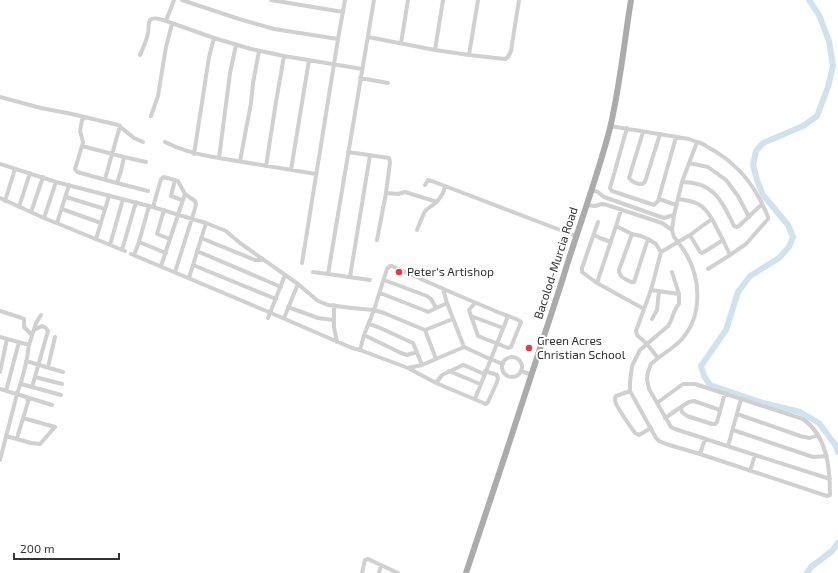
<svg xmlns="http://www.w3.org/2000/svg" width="838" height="573" viewBox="0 0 838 573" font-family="'Exo 2',sans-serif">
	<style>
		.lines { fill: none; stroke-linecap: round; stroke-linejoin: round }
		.river { stroke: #cfe2ee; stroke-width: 6 }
		.street { stroke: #d0d0d0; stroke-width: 4 }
		.primary { stroke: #ababab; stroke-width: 6 }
		.poi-dot { fill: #e63946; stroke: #fff; stroke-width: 1.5 }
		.labels { text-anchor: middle; stroke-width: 4; stroke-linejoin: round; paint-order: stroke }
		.street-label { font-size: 12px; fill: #333; stroke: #fff }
		.poi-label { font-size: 12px; fill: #333; stroke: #fff; text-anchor: start }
	</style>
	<rect width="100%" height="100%" fill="#fff"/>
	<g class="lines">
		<path class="river" d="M 809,0 L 819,15 L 829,41 L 833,66 L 828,87 L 817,116 L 803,126 L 763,143 L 756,151 L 753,165 L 757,180 L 763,195 L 788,225 L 793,237 L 789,247 L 779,258 L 750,276 L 738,292 L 726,330 L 701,366 L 704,376 L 710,385 L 760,402 L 800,412 L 819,423 L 836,446 L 838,452
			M 807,573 L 811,567 L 832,551 L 838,543"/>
		<path class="street" d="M 182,0 L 239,19 L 274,29 L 338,39
			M 271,0 L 343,12
			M 166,21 L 174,0
			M 368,37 L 435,50 L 469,55 L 505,59 L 508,57 L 511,51 L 519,0
			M 214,38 L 251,49 L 284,56 L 362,69
			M 401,43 L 408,0
			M 435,50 L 443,0
			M 140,55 C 143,48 147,40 148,33 C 149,29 148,23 150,20 C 154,16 163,20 166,21 L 214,38 L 209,57 L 194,154
			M 469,55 L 478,0
			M 360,78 L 388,83
			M 0,97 L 41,108 L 72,114 L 118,125 L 134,138 L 143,142
			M 151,116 L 158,96 L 166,47 L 172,24
			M 85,117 L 82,120 L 80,131 L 83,142 L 82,146 L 75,169 L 77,172 L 117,183 L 121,171 L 124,157 L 146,162
			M 610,126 L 689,139 L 697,142 L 682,182 L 674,215 L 672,230 L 674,237 L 678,242 L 661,252 L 651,290 L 636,331 L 637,335 L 647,344 L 658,358 L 651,364 L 648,372 L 647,379 L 649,389 L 671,427 L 675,429 L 755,455 L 830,479
			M 627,128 L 610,188 L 612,191 L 654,205 L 658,201 L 676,137
			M 643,132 L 629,178 C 632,182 637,184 642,184 L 645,182 L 660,134
			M 165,142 C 182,151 199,155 219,158 L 230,73 L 236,45
			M 82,146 L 124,157
			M 348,152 L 389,158 L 390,162 L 386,193 L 398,194 L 405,192 L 437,202
			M 219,158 L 316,174
			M 240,161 L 251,103 L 253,83 L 259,51
			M 689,163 L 708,167 L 726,180 L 738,196 L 749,217
			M 0,164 L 56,182 L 149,206 L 206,223 L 226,231 L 240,243 L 298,284 L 318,301 L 328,305 L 352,308 L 374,310 L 384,313 L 425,330 L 453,319
			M 266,166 L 276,102 L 284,56
			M 291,170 L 309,60
			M 105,179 L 120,126
			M 175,180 L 171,196 L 182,200
			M 682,182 C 714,182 722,201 734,226 L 737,227 L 739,226 L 762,204
			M 117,183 L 148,191
			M 445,186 L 576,236
			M 592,190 L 598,192 L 604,197 L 664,218 L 674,215
			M 66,197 L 105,209
			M 0,198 L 44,218 L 125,251
			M 659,199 L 676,205
			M 5,201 L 15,169
			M 587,205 L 595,206 L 602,204 L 607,205 L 662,223 L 672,230
			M 19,207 L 30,173
			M 153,207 L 161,179 L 164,177 L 178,181 L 185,194 L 195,201 L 196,204 L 194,212 L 175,272
			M 62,209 L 101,223
			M 164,210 L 157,234 L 170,239
			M 31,212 L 43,177
			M 44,218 L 56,182
			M 712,219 L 723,240
			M 598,222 L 582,268 L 582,272 L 597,283 L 644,309
			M 57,223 L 69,185
			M 616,226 L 621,210
			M 417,230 L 424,213 L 426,210 L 437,202 L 443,193 L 445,186 L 429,180 L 428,180 L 425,185
			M 632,234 L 619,270 C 619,277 625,279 631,282 L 634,282 L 635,279 L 648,239
			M 594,235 L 600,238 L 611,242
			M 690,235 L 700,252 L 702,253 L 704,252 L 723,240 L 730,255 L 746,244 L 768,219 L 768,217 C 760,197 747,176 731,163 C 726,158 719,154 713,150 C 707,147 703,143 697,142
			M 201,238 L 255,260 L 264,260
			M 96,239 L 109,196
			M 377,240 L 386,193
			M 139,242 L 166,253
			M 110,245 L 123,199
			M 122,250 L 136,202
			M 197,251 L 281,287
			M 131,254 L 271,313 L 352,348 L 360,350 L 408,368 L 436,383 L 486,404 L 488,402 L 497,382 L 498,378 L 497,375 L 485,371
			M 134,255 L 139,242 L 149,206
			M 302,263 L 334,64 L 338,39 L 345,0
			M 193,265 L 276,299
			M 161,266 L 185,194
			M 708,269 L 730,255
			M 313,272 L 328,274
			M 350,277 L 370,155
			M 189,278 L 206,223
			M 370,280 L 328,274 L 374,0
			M 384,280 L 427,296 L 431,299 L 436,308
			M 597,283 L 616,226 L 632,234 L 641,236 L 648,239 L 656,244 L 661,252
			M 443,289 L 447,303 L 464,347 L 490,359 L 503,364
			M 651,290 L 679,294
			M 380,293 L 426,311 L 428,312 L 447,303
			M 334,305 L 334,327 L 337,342
			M 288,307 L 318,318 L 333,320
			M 0,311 L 22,318 L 24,319 L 24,327 L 32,335
			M 471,316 L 503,328
			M 268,318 L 285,275
			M 284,318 L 298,284
			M 652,319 L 657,310 L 659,291
			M 369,324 L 378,327 L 413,343 L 422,365
			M 425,330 L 436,359
			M 364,335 L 401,353 L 407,355 L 417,352
			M 0,337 L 29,345 C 27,361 23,378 17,394 L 0,460
			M 29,345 L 36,323 L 41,315
			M 360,350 L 364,335 L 374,310 L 387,269 L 390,266 L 392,266 C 425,281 459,296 493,310 C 499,313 518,319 521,322 L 511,347 L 508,348 L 478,336 L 469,310 L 475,303
			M502 367a10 10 0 1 1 20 0a10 10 0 1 1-20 0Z
			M 658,358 C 666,352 675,347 682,339 C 703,315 701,278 685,252 C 683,249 680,245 678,242 L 690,235 L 712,219 C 703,203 694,201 678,199
			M 26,361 L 63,372
			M 48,367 L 55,337
			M 408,368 L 422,365 L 464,347
			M 449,371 L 480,384
			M 521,371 L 532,375
			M 0,372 L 7,339
			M 35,377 L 62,384
			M 436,383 L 442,375 L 463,365 L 466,366 L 484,374
			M 21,384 L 61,395
			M 32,387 L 48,331 L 46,328 L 42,326 L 34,330
			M 0,389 L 52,405
			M 6,391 L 19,342
			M 630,391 L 616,396 C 615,397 615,398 615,400 C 615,406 631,427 635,433 L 639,435 L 651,428
			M 475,399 L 508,316
			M 657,403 L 683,384 L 695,384 L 803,419 C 827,436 830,467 830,495 L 827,496 L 700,454 L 666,444 L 659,441 L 656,438 L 630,391 L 630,382 L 632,366 L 640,350 L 668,326 C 673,319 673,310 679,304 L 679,294 L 672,272
			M 681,407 L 689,402 L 694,401 L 720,410
			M 737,414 L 800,436 L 810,438 L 818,435
			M 665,418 L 681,407 L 682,412 L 687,416 L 712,424 L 715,424 L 717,422 L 725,393
			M 733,430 L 813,457 L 827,456
			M 6,436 L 31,443 L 40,444 L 55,427 L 23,418
			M 17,438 L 28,402 L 27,397
			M 728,446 L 741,399
			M 700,454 L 705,439
			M 750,471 L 755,455
			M 362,573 L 365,560 L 368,559 L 398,573
			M 379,573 L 381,565"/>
		<path class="primary" d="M 466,573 C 499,475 531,376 563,278 C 578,228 597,179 610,128 C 620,86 624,43 631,0"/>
	</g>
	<g class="poi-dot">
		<circle cx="399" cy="272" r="4"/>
		<circle cx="529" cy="348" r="4"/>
	</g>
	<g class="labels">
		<g class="street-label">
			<text transform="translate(556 263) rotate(-72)" y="4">Bacolod-Murcia Road</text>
		</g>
		<g class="poi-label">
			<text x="407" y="276">Peter's Artishop</text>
			<text x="537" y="345">Green Acres<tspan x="537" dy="14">Christian School</tspan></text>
		</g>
	</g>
	<path d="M14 553v6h105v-6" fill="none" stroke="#333333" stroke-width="2"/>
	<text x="20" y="553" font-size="12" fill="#333333" stroke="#ffffff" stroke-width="3" paint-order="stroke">200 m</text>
</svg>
